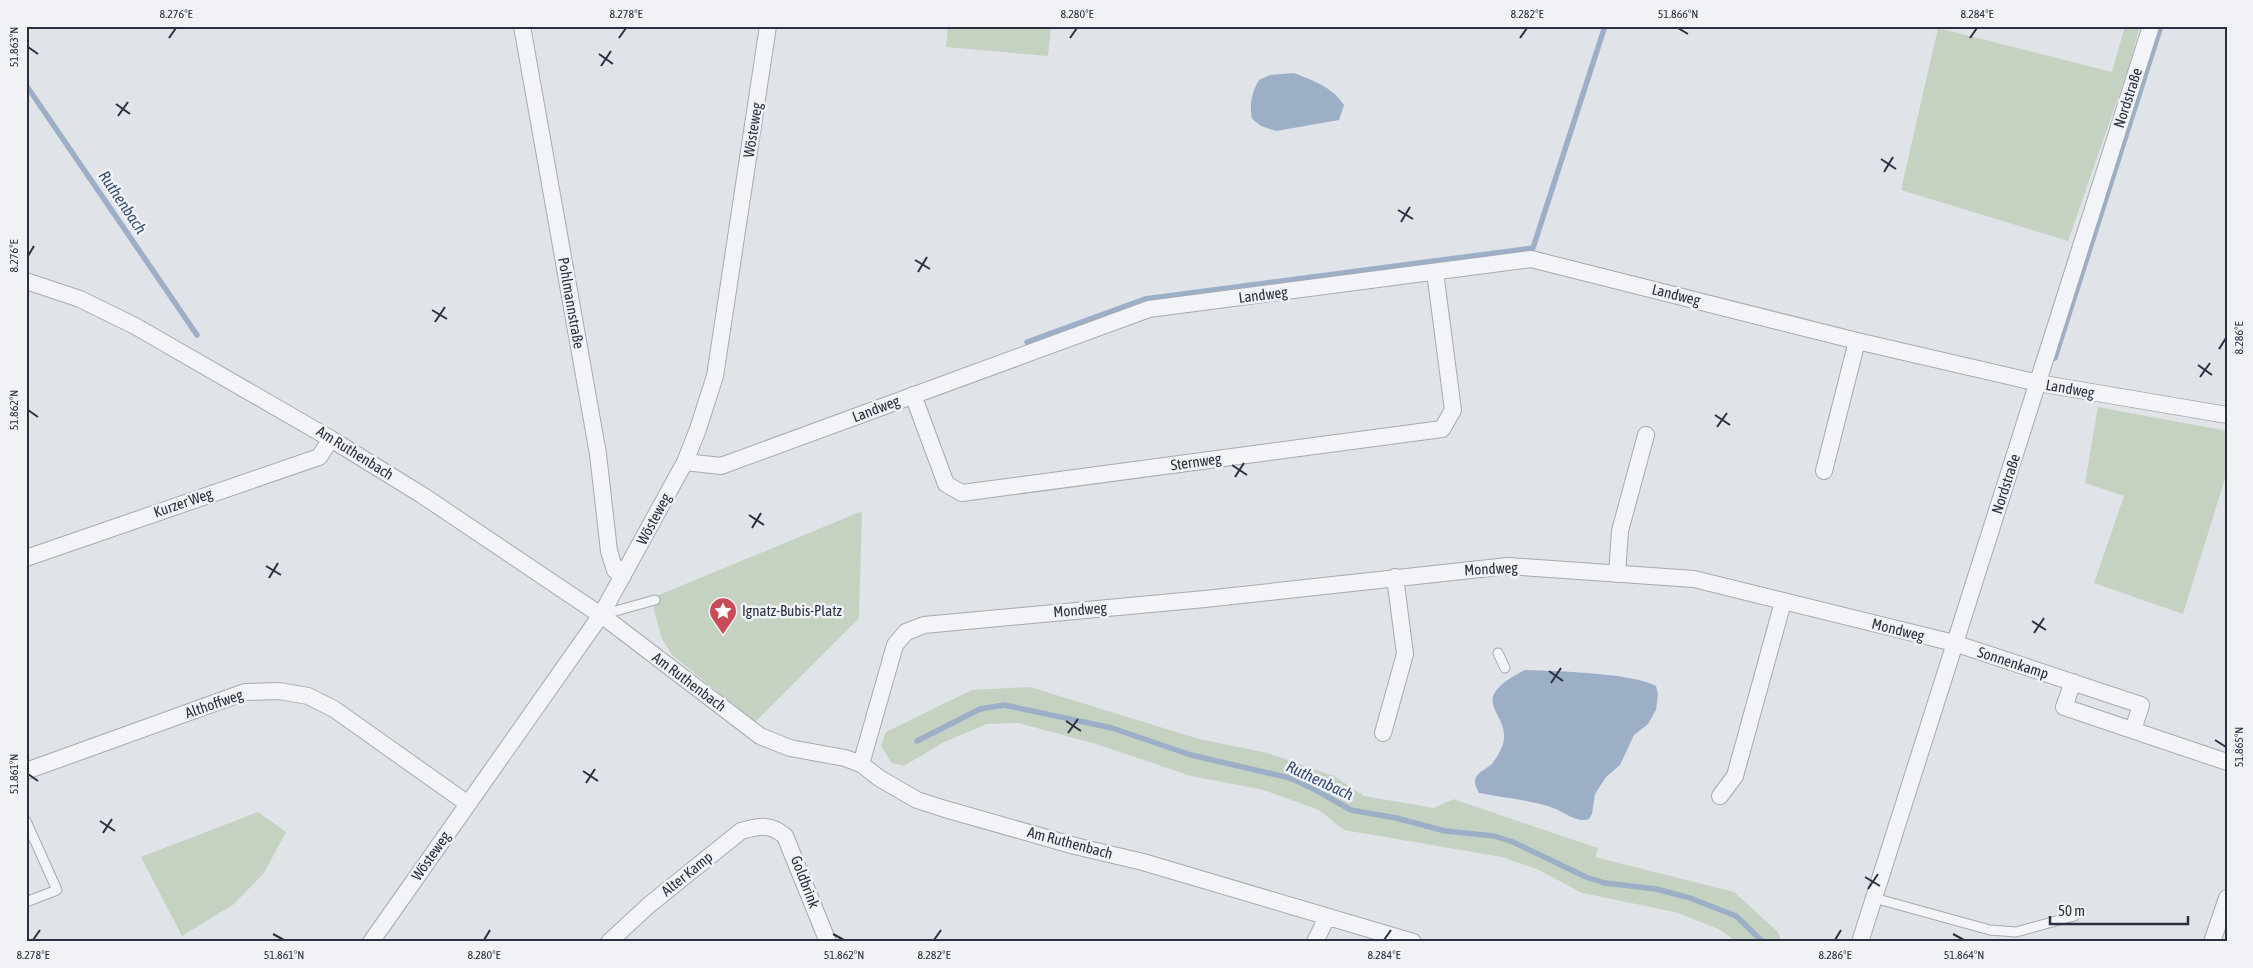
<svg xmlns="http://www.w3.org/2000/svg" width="2253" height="968" viewBox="0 0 2253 968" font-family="'Asap Condensed',sans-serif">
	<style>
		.green { fill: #c5d2c2 }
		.water { fill: #9dafc7 }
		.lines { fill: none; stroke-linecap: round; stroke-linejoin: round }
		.stream { stroke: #9dafc7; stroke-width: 5.5 }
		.service-casing { stroke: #a6aab2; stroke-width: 11 }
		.minor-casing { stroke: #a6aab2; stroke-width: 18 }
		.service { stroke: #f3f4f7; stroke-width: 9 }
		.minor { stroke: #f3f4f7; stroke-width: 16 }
		.ticks { fill: none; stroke: #2a303f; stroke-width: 2 }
		.labels { text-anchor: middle; stroke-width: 5; stroke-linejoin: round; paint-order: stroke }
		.street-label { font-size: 15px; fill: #2a303f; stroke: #f0f2f6 }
		.poi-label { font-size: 15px; fill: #2a303f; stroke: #f0f2f6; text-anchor: start }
		.water-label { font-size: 16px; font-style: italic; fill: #364d71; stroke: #f0f2f6 }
		.neatline { fill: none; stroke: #2a303f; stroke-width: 2 }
		.ticks-label { font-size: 12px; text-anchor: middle; fill: #2a303f }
	</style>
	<rect width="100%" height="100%" fill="#e0e3e8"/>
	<path class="green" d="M 948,26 L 1051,26 L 1048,56 L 946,47 Z
		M 2125,26 L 2140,26 L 2128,69 L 2068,241 L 1901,190 L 1938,28 L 2112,72 Z
		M 2098,407 L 2227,431 L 2227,472 L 2183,614 L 2094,583 L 2124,496 L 2085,483 Z
		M 862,511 L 859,618 L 755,722 L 672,655 L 662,639 L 654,610 L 655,600 L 659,595 Z
		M 1030,687 L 1199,739 L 1268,753 L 1334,776 L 1364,796 L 1434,808 L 1453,799 L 1598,848 L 1595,857 L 1734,892 L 1778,932 L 1782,942 L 1737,942 L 1719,929 L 1675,912 L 1582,893 L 1539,870 L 1502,857 L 1344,830 L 1319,810 L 1264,790 L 1191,776 L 1093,743 L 1018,723 L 987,724 L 944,742 L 904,766 L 892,763 L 881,746 L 886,732 L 972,690 Z
		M 258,812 L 286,832 L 264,873 L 234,904 L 182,936 L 141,857 Z"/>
	<path class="water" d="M 1294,73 C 1314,81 1332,87 1344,105 L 1339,120 L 1276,131 L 1261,126 L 1252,119 C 1249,104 1252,92 1259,80 L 1270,75 Z
		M 1525,670 C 1554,671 1634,673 1656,686 L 1658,694 L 1656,710 L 1648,724 L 1634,735 L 1620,765 L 1606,777 L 1595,794 L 1592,814 L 1589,819 C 1577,823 1567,814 1556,809 C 1532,800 1505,798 1479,793 C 1468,774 1482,773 1492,764 C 1495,760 1500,752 1502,747 C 1515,712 1460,703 1525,670 Z"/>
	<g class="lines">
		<path class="stream" d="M 26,85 L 197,335
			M 1027,342 L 1145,299 L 1533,248 L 1605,26
			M 2055,358 L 2161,26
			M 917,741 L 980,709 L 1004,705 L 1112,728 L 1191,755 L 1290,778 L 1314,789 L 1351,810 L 1396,818 L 1445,831 L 1494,836 L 1513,842 L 1586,877 L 1605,883 L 1656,889 L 1690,898 L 1736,916 L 1763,942"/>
		<g class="service-casing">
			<path id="service" d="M 601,615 L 655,600
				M 1498,653 L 1505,668
				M 26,821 L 57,890 L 26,902
				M 1874,898 L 1990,930 L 2016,932 L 2074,916"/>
		</g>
		<g class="minor-casing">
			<path id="minor" d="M 522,26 L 598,454 L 609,551 L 615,570 L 623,576
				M 26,281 L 80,299 L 135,326 L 331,439 L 422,495 L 608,620 L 760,736 L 790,748 L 845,758 L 861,764 L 879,778 L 917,800 L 945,809 L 1075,846 L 1143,862 L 1413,942
				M 913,395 L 946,484 L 962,493 L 1442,429 L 1453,410 L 1435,272
				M 685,462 L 721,466 L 1149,309 L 1531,259 L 1857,341 L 2038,383 L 2227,415
				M 1824,471 L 1857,341
				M 26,558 L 319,457 L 331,439
				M 1617,574 L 1620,531 L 1646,435
				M 2073,682 L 2064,707 L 2227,762
				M 1383,733 L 1405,654 L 1395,577
				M 861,764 L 895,645 L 906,632 L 924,625 L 1205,599 L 1508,566 L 1694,579 L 1954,643 L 2141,705 L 2133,730
				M 26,771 L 245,692 L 279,691 L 308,696 L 334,709 L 468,804
				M 1720,796 L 1735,776 L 1783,602
				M 371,942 L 601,615 L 685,462 L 698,429 L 715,376 L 768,26
				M 609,942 L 649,905 L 741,831 C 759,826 769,823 785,836 L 828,942
				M 1315,942 L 1327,917
				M 1860,942 L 2151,26
				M 2212,942 L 2227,898"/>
		</g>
		<use href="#service" class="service"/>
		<use href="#minor" class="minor"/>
	</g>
	<path class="ticks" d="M 1678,28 L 1688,34M 169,38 L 176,28M 619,38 L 626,28M 1070,38 L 1077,28M 1520,38 L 1527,28M 1970,38 L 1977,28M 28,47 L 38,54M 599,54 L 613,64M 601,66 L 611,51M 116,104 L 130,114M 118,116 L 128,102M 1881,159 L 1896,169M 1884,172 L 1893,157M 1398,210 L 1413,219M 1401,222 L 1410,207M 28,256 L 34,246M 915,260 L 930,269M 918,272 L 927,257M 432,310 L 447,319M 435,322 L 445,307M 2219,349 L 2226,338M 2198,365 L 2212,375M 2200,377 L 2210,363M 28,410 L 38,417M 1715,415 L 1730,425M 1717,427 L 1727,413M 1232,465 L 1247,475M 1235,477 L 1244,463M 749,515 L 764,525M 752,528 L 761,513M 266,566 L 281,575M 269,578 L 278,563M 2032,621 L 2046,630M 2034,633 L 2044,618M 1549,671 L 1563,681M 1551,683 L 1561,668M 1066,721 L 1081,731M 1068,733 L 1078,719M 2215,740 L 2226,747M 583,771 L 598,781M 28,774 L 38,781M 586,783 L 595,769M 100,821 L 115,831M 103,833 L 112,819M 1865,877 L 1880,886M 1868,889 L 1878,874M 273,934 L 284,940M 833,934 L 844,940M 1953,934 L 1964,940M 33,940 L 40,930M 484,940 L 490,930M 934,940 L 941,930M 1384,940 L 1391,930M 1835,940 L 1841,930"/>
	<defs>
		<g id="sight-pin" transform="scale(1.4375)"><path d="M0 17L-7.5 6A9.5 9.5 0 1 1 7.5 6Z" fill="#c74c57" stroke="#f0f2f6"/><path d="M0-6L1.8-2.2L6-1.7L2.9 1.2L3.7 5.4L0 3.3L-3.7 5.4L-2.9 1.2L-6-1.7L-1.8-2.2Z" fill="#fff"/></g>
	</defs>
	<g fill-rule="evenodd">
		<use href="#sight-pin" x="723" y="611"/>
	</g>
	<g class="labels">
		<g class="street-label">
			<text transform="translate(2128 98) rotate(-72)" y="5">Nordstraße</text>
			<text transform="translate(753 130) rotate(-81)" y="5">Wösteweg</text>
			<text transform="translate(1263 295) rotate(-7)" y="5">Landweg</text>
			<text transform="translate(1676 295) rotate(14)" y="5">Landweg</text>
			<text transform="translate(571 303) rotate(80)" y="5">Pohlmannstraße</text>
			<text transform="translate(2070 389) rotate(10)" y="5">Landweg</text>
			<text transform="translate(876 409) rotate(-21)" y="5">Landweg</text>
			<text transform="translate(355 453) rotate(32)" y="5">Am Ruthenbach</text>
			<text transform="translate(1196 462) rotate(-8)" y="5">Sternweg</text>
			<text transform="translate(2006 484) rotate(-72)" y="5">Nordstraße</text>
			<text transform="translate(183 503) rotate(-19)" y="5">Kurzer Weg</text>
			<text transform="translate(654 519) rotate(-62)" y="5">Wösteweg</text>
			<text transform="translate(1491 569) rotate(-3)" y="5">Mondweg</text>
			<text transform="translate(1080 610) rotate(-5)" y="5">Mondweg</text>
			<text transform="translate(1898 630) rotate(14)" y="5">Mondweg</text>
			<text transform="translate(2013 663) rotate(18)" y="5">Sonnenkamp</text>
			<text transform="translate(689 682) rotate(37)" y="5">Am Ruthenbach</text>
			<text transform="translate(214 704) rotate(-19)" y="5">Althoffweg</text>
			<text transform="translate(1070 843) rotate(15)" y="5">Am Ruthenbach</text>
			<text transform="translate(431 856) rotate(-55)" y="5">Wösteweg</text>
			<text transform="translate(687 874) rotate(-39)" y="5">Alter Kamp</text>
			<text transform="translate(805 882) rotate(69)" y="5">Goldbrink</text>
		</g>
		<g class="poi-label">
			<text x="742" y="616">Ignatz-Bubis-Platz</text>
		</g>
		<g class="water-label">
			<text transform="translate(123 202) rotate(56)" y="6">Ruthenbach</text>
			<text transform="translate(1320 780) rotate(25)" y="6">Ruthenbach</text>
		</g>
	</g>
	<rect width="2253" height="968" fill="none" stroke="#f0f2f6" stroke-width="55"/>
	<path d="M2050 916v8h138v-8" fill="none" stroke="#2a303f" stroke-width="2.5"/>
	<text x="2058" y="916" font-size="15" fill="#2a303f" stroke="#f0f2f6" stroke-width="4" paint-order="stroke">50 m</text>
	<rect x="28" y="28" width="2198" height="912" class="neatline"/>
	<g class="ticks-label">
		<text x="176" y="18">8.276°E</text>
		<text x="626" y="18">8.278°E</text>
		<text x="1077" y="18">8.280°E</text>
		<text x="1527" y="18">8.282°E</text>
		<text x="1678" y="18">51.866°N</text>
		<text x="1977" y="18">8.284°E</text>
		<text transform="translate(14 47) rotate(-90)" y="4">51.863°N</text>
		<text transform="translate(14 256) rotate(-90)" y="4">8.276°E</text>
		<text transform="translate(2239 338) rotate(-90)" y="4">8.286°E</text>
		<text transform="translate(14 410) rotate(-90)" y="4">51.862°N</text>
		<text transform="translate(2239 747) rotate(-90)" y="4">51.865°N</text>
		<text transform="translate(14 774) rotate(-90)" y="4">51.861°N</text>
		<text x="33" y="959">8.278°E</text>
		<text x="284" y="959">51.861°N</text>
		<text x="484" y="959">8.280°E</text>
		<text x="844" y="959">51.862°N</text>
		<text x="934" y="959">8.282°E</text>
		<text x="1384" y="959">8.284°E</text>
		<text x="1835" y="959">8.286°E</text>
		<text x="1964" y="959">51.864°N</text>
	</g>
</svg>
